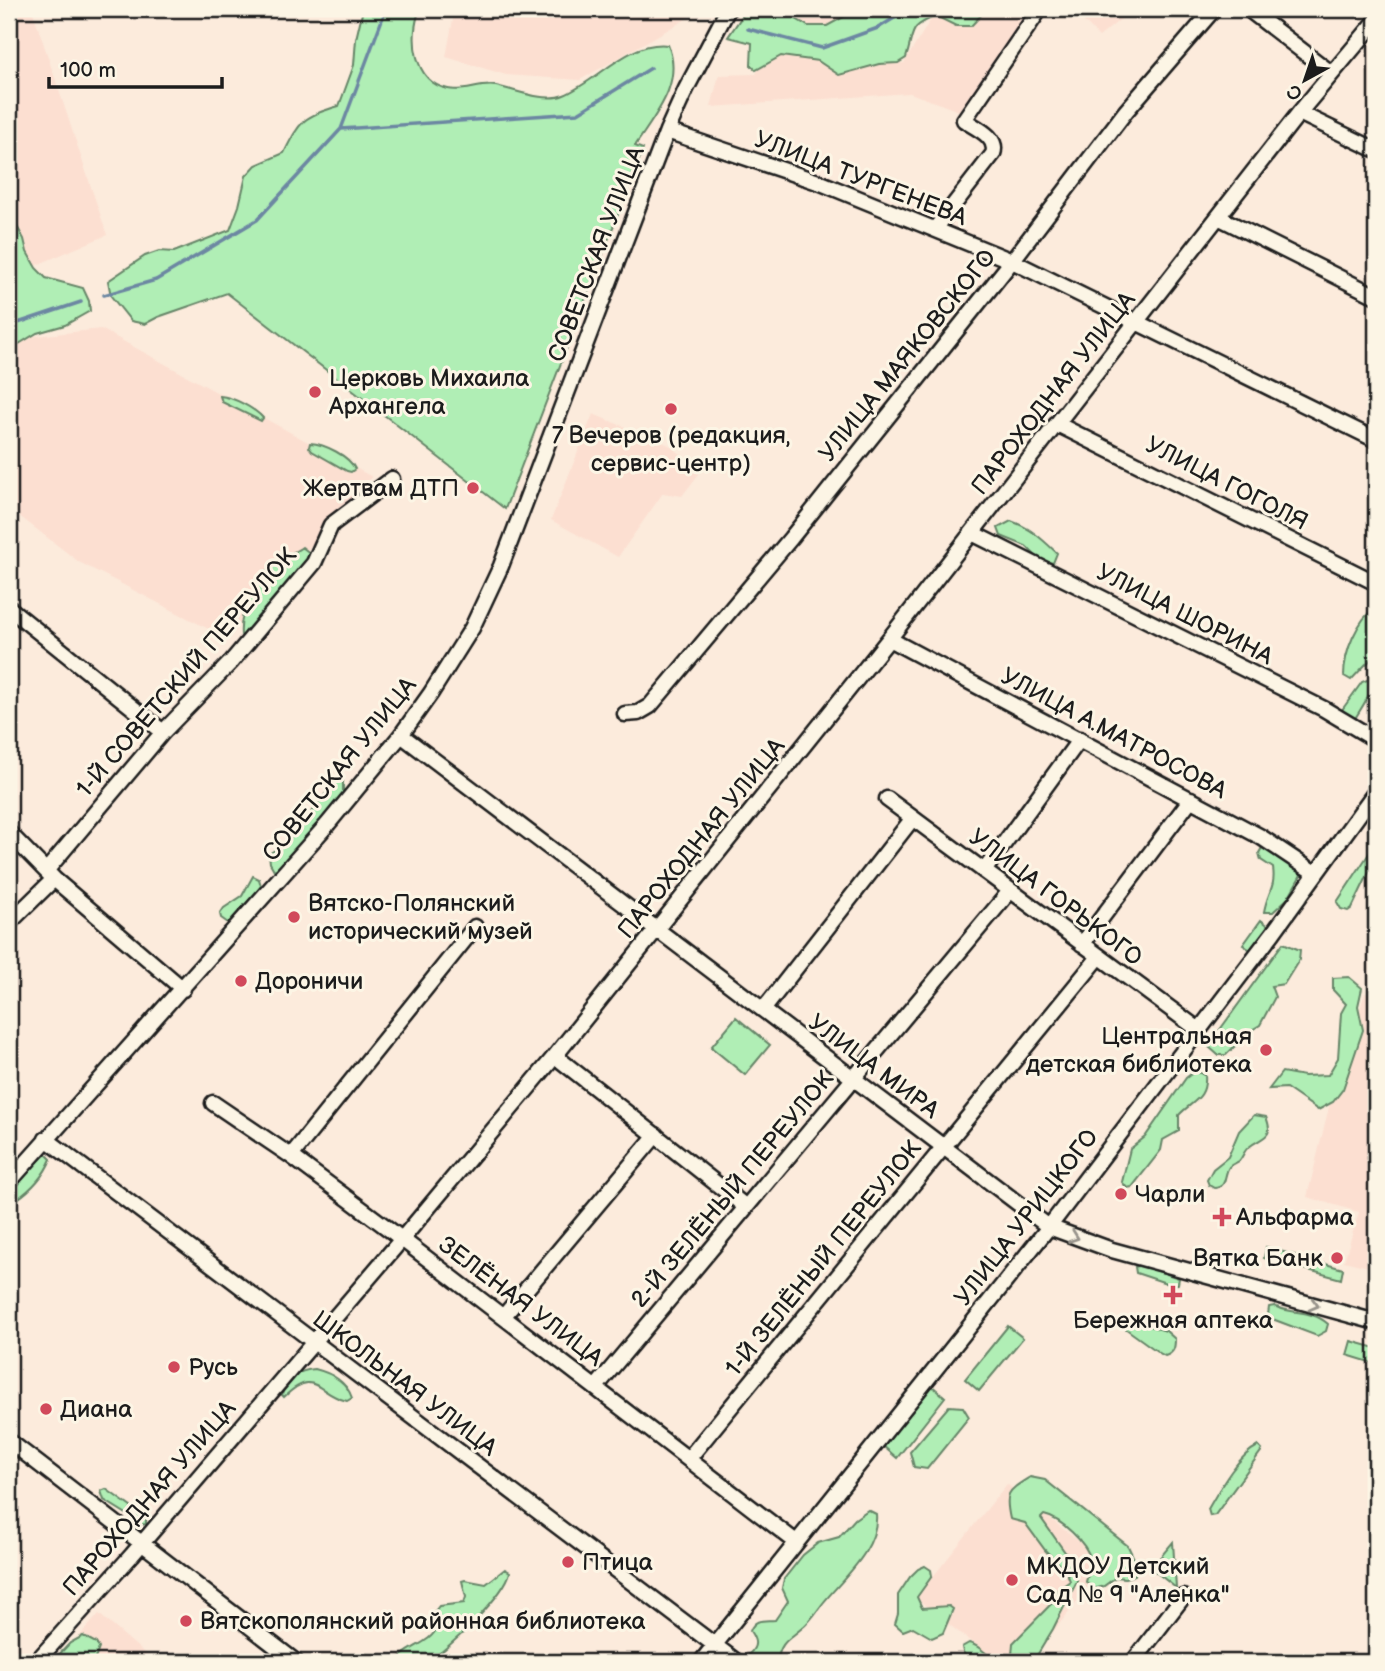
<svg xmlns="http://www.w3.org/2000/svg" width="1385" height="1671" viewBox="0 0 1385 1671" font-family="'Balsamiq Sans',sans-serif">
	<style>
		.built { fill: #fcdfd1 }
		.green { fill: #b0eeb5; stroke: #668568; stroke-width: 2 }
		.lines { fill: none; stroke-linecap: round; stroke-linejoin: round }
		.stream { stroke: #6c87a2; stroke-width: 3.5 }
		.minor-casing { stroke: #1c1c1c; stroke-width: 19 }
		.minor { stroke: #fcf5e5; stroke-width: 14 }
		.oneway { stroke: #97938b }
		.poi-dot { fill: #d1495b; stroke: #fcf5e5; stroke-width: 2.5 }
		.labels { text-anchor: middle; stroke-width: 6; stroke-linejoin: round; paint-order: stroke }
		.street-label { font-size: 24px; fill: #1c1c1c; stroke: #fcf5e5 }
		.poi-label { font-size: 24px; fill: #1c1c1c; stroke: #fcf5e5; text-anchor: start }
	</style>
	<rect width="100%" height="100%" fill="#fcebdc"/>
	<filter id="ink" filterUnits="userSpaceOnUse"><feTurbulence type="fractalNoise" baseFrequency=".0143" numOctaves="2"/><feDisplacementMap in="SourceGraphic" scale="14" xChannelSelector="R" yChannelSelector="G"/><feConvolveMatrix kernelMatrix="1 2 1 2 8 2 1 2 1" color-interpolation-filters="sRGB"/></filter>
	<g filter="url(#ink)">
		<path class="built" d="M 9,9 L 32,9 L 107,235 L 25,270 L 9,231 Z
			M 455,9 L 694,9 L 688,18 L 580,80 L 506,75 L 446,57 Z
			M 787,9 L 854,9 L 814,35 Z
			M 980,9 L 1030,9 L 959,111 L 910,93 L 711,107 L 719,75 L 756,74 L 764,56 L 812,56 L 904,63 L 936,11 Z
			M 1072,9 L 1133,9 L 1099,37 Z
			M 101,329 L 372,477 L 228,639 L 79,562 L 9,508 L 9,339 Z
			M 593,414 L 669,445 L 702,470 L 682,496 L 663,493 L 618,557 L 551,520 Z
			M 1365,993 L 1376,997 L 1376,1269 L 1344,1261 L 1359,1212 L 1307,1197 L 1330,1103 Z
			M 1007,1484 L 1107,1564 L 1029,1662 L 996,1662 L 916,1598 Z
			M 99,1614 L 155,1662 L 57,1662 Z"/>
		<path class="green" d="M 363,9 L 420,9 C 409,36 413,82 448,89 C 464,93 480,83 496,86 C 516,90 545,103 564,95 C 598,81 629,40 668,45 C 684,83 655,115 635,146 L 643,149 L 505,509 L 227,293 L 158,317 L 145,324 L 131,321 L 111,296 L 108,281 L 145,256 L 159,251 L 174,252 L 230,230 L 239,206 L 246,176 L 256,165 L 284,153 C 300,121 303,116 339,106 L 354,65 L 356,39 Z
			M 747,9 L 790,9 L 796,19 L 808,26 L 827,26 L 858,9 L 987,9 L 971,26 L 956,26 L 936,16 C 907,28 915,31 906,58 L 898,63 L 879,64 L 839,75 L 818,61 L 781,56 L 756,70 L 751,65 L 752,43 L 728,37 Z
			M 9,212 L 24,239 L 27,252 L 36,268 L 46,278 L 83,288 L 89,301 L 90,311 L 65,325 L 37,333 L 9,350 Z
			M 220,396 C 233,397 254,408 263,418 L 261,421 L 222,402 Z
			M 310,443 C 325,444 349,456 355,469 L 351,472 L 347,471 L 312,451 L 309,447 Z
			M 1011,521 C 1031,528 1042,539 1057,553 L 1053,563 L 1040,560 L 1026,546 L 1001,536 L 998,528 Z
			M 302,547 L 311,554 L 309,563 L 246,638 L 241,635 C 239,612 253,586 269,569 C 278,560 292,554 302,547 Z
			M 1376,606 L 1376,631 L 1373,634 L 1376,639 L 1376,656 L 1366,664 L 1351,680 L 1344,676 C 1344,651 1357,621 1376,606 Z
			M 1367,680 L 1373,682 C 1373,693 1358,712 1352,724 L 1339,714 L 1362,682 Z
			M 338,778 L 343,781 L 343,794 L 281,867 L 274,870 L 270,863 L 269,854 L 288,841 Z
			M 1376,843 L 1376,858 L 1352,908 L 1348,911 L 1341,909 L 1337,902 Z
			M 1263,846 L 1298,867 L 1302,873 L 1288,898 L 1273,912 L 1264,912 C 1267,892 1276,888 1273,868 L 1261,860 L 1259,853 Z
			M 253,876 L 259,879 L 261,886 L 235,921 L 228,923 L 221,918 L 220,914 L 224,908 L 242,896 Z
			M 1261,920 L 1270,927 L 1252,951 L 1243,945 Z
			M 1283,943 L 1300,950 L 1299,960 L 1284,984 L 1271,986 L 1275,997 L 1260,1025 L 1250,1031 L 1226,1055 L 1218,1055 L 1208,1046 Z
			M 1349,977 L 1362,988 L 1358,1006 L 1363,1030 L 1343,1089 L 1333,1102 L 1318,1110 L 1286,1088 L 1269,1089 L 1282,1072 L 1304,1076 L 1328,1075 L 1338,1058 L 1341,1013 L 1346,1004 L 1333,990 L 1333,978 Z
			M 736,1017 L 770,1045 L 745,1075 L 711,1047 Z
			M 1195,1071 L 1205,1075 C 1207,1099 1192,1101 1179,1115 L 1179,1131 L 1163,1140 L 1161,1150 L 1132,1187 L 1127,1188 L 1122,1182 L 1130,1149 L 1145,1137 L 1186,1078 Z
			M 1254,1115 L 1266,1117 C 1275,1139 1262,1136 1249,1147 C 1244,1150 1243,1157 1239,1161 C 1236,1163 1232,1164 1229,1167 C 1223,1176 1228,1187 1214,1188 L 1209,1185 L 1207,1180 L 1213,1169 L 1228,1157 L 1239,1131 Z
			M 46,1154 L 51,1159 C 44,1176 32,1189 16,1200 L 13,1190 L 26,1173 Z
			M 1266,1247 L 1343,1269 L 1341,1279 L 1264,1258 Z
			M 1140,1265 L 1179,1278 L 1178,1284 L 1172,1285 L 1136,1273 L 1135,1267 Z
			M 1274,1306 C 1293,1315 1311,1309 1328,1324 L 1326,1331 L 1317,1336 L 1275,1320 L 1268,1315 L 1269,1307 Z
			M 1125,1318 L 1166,1331 L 1175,1339 C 1175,1348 1174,1353 1165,1356 L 1161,1354 L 1122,1326 Z
			M 1008,1326 L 1023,1338 L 979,1391 L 965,1379 Z
			M 1351,1341 L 1376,1348 L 1376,1364 L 1347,1355 Z
			M 315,1369 C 331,1373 347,1382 352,1398 L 347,1401 C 317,1395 316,1366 284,1397 L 282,1395 C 286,1378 299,1370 315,1369 Z
			M 931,1385 L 945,1397 L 897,1458 L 883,1446 Z
			M 949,1406 L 963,1407 L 969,1417 L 927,1469 L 914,1467 L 910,1452 Z
			M 1258,1446 L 1262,1450 L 1215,1515 L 1210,1516 L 1208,1509 C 1219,1490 1237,1456 1258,1446 Z
			M 1030,1477 L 1045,1480 L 1128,1546 L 1137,1565 L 1135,1575 L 1125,1578 L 1116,1577 L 1104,1586 L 1093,1589 L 1086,1582 C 1087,1576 1092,1567 1091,1560 C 1087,1543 1060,1518 1044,1515 L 1041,1518 L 1074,1565 L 1077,1572 L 1077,1581 L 1053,1629 L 1033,1662 L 1006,1662 L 1012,1655 L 1013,1643 L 1055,1600 L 1056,1591 L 1070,1581 L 1067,1573 L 1045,1550 L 1025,1523 L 1010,1519 C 1004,1492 1008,1491 1030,1477 Z
			M 106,1489 L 146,1518 L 146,1524 L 138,1525 L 128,1515 L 104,1500 L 101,1491 Z
			M 868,1510 L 876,1514 C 879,1549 843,1578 823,1603 C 817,1611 810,1622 802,1628 C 787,1641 781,1641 777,1662 L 753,1662 L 750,1660 L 749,1654 C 758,1646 756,1640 750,1631 C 755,1618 764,1621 775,1620 L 788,1601 L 782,1588 L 784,1579 L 803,1555 L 818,1543 L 839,1537 L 855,1519 Z
			M 1173,1542 L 1176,1588 L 1151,1568 Z
			M 925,1566 L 931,1570 L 932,1576 L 917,1597 L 922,1608 L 949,1606 L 953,1609 L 943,1633 L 932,1638 L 913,1627 L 903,1631 L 895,1624 L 898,1614 L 898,1595 L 910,1577 L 918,1569 Z
			M 505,1569 L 510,1572 C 506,1593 448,1651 428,1661 C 420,1665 405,1662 395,1662 C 404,1649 432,1642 436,1629 C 438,1624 435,1616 435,1611 L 439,1606 L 464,1603 L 466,1597 L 462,1581 L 465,1580 L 486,1584 Z
			M 83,1636 L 96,1643 L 99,1648 L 94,1662 L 52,1662 L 70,1643 Z
			M 969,1643 C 982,1646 987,1657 999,1662 L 970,1662 L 963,1652 L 962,1647 Z"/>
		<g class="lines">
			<path class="stream" d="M 748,29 L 822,48 L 878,28 L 909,9
				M 341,129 L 578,113 L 651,68
				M 104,295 L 156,280 L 257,220 L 341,129 L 386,9
				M 9,301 L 17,322
				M 9,326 L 81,302"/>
			<g class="minor-casing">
				<path id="minor" d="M 1248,9 L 1331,73
					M 1299,113 L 1376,150
					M 667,131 L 821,183 L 1012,261 L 1376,440
					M 1218,217 L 1376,296
					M 935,229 L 993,154 C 999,137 976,128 964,120 L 1040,9
					M 1057,424 L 1376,583
					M 972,533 L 1324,709 L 1376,740
					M 9,608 L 163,732
					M 889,639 L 1261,837 L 1315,873
					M 625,714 L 638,713 L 650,706 L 791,538 L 1012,261 L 1126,111 L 1214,9
					M 401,735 L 1049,1227 L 1112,1250 L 1376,1322
					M 887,799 L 1199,1030
					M 9,833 L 54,879 L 183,989
					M 46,871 L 163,732 L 231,662 L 314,563 L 331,525 L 392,479
					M 984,871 L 1080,739
					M 9,923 L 54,879
					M 1082,944 L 1191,799
					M 763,1010 L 913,818
					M 555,1056 L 746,1207
					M 213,1103 L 291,1156 L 390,1230 L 796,1542
					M 46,1139 L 737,1662
					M 291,1156 L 475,927
					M 9,1182 L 327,825 L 401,735 L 431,693 L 472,628 L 501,566 L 667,131 L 686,89 L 728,9
					M 503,1317 L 656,1135
					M 596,1387 L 1010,891
					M 9,1441 L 296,1662
					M 689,1458 L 1099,957
					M 36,1662 L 132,1555 L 402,1239 L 555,1056 L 889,639 L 1299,113 L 1376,21
					M 701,1662 L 1049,1227 L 1273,933 L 1376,791
					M 1133,1662 L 1183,1597"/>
			</g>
			<use href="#minor" class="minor"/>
		</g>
		<defs><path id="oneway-chevron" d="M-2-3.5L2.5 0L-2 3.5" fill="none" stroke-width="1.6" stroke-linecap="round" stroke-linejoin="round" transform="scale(1.75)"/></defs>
		<g class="oneway">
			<use href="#oneway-chevron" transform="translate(1074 1237) rotate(20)"/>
			<use href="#oneway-chevron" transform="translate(1314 1305) rotate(15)"/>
		</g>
	</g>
	<g class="poi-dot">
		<circle cx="315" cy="392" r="7"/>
		<circle cx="671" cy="409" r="7"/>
		<circle cx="473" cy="488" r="7"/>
		<circle cx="294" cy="917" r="7"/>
		<circle cx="241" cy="981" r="7"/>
		<circle cx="1266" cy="1050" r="7"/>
		<circle cx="1121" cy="1194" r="7"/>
		<path d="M1218.5 1206.5h7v7h7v7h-7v7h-7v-7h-7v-7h7z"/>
		<circle cx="1337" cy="1258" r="7"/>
		<path d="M1169.5 1284.5h7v7h7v7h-7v7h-7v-7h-7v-7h7z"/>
		<circle cx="174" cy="1367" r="7"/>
		<circle cx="46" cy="1409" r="7"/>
		<circle cx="568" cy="1562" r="7"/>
		<circle cx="1012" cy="1580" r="7"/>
		<circle cx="186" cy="1621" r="7"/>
	</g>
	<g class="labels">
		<g class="street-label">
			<text transform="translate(861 178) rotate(21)" y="8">УЛИЦА ТУРГЕНЕВА</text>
			<text transform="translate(596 254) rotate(-69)" y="8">СОВЕТСКАЯ УЛИЦА</text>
			<text transform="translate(907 355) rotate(-51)" y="8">УЛИЦА МАЯКОВСКОГО</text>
			<text transform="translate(1053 393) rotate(-52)" y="8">ПАРОХОДНАЯ УЛИЦА</text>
			<text transform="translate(1227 483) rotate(27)" y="8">УЛИЦА ГОГОЛЯ</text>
			<text transform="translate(1185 614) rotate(27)" y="8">УЛИЦА ШОРИНА</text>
			<text transform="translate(186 672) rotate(-49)" y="8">1-Й СОВЕТСКИЙ ПЕРЕУЛОК</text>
			<text transform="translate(1114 733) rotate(28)" y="8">УЛИЦА А.МАТРОСОВА</text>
			<text transform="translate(339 769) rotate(-51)" y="8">СОВЕТСКАЯ УЛИЦА</text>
			<text transform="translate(701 838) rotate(-51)" y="8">ПАРОХОДНАЯ УЛИЦА</text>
			<text transform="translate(1056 897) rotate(37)" y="8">УЛИЦА ГОРЬКОГО</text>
			<text transform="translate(874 1066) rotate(37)" y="8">УЛИЦА МИРА</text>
			<text transform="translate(732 1189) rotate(-50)" y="8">2-Й ЗЕЛЁНЫЙ ПЕРЕУЛОК</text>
			<text transform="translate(1026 1217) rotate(-52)" y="8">УЛИЦА УРИЦКОГО</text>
			<text transform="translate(823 1258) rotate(-51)" y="8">1-Й ЗЕЛЁНЫЙ ПЕРЕУЛОК</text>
			<text transform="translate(521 1301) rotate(37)" y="8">ЗЕЛЁНАЯ УЛИЦА</text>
			<text transform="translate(405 1383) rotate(37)" y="8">ШКОЛЬНАЯ УЛИЦА</text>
			<text transform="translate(149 1498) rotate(-49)" y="8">ПАРОХОДНАЯ УЛИЦА</text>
		</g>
		<g class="poi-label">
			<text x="329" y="386">Церковь Михаила<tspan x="329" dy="28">Архангела</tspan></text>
			<text x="671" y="443" text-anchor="middle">7 Вечеров (редакция,<tspan x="671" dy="28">сервис-центр)</tspan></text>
			<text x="459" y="496" text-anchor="end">Жертвам ДТП</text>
			<text x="308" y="911">Вятско-Полянский<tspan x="308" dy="28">исторический музей</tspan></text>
			<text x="255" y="989">Дороничи</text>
			<text x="1252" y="1044" text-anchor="end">Центральная<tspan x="1252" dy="28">детская библиотека</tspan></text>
			<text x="1135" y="1202">Чарли</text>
			<text x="1236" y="1225">Альфарма</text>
			<text x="1323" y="1266" text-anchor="end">Вятка Банк</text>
			<text x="1173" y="1328" text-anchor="middle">Бережная аптека</text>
			<text x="188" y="1375">Русь</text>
			<text x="60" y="1417">Диана</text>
			<text x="582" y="1570">Птица</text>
			<text x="1026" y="1574">МКДОУ Детский<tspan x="1026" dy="28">Сад № 9 "Аленка"</tspan></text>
			<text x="200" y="1629">Вятскополянский районная библиотека</text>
		</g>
	</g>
	<rect width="1385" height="1671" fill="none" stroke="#fcf5e5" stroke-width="35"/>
	<rect x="18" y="18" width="1350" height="1636" fill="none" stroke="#1c1c1c" stroke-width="2.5" filter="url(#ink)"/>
	<g transform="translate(1305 80) rotate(220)" stroke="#fcf5e5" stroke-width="5" paint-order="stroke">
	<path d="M0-5L12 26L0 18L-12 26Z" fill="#1c1c1c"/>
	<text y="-10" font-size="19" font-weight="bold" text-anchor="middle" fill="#1c1c1c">С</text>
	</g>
	<path d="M49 77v10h173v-10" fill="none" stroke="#1c1c1c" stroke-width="3.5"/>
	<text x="60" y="77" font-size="21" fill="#1c1c1c" stroke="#fcf5e5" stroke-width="5" paint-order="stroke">100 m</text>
</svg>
